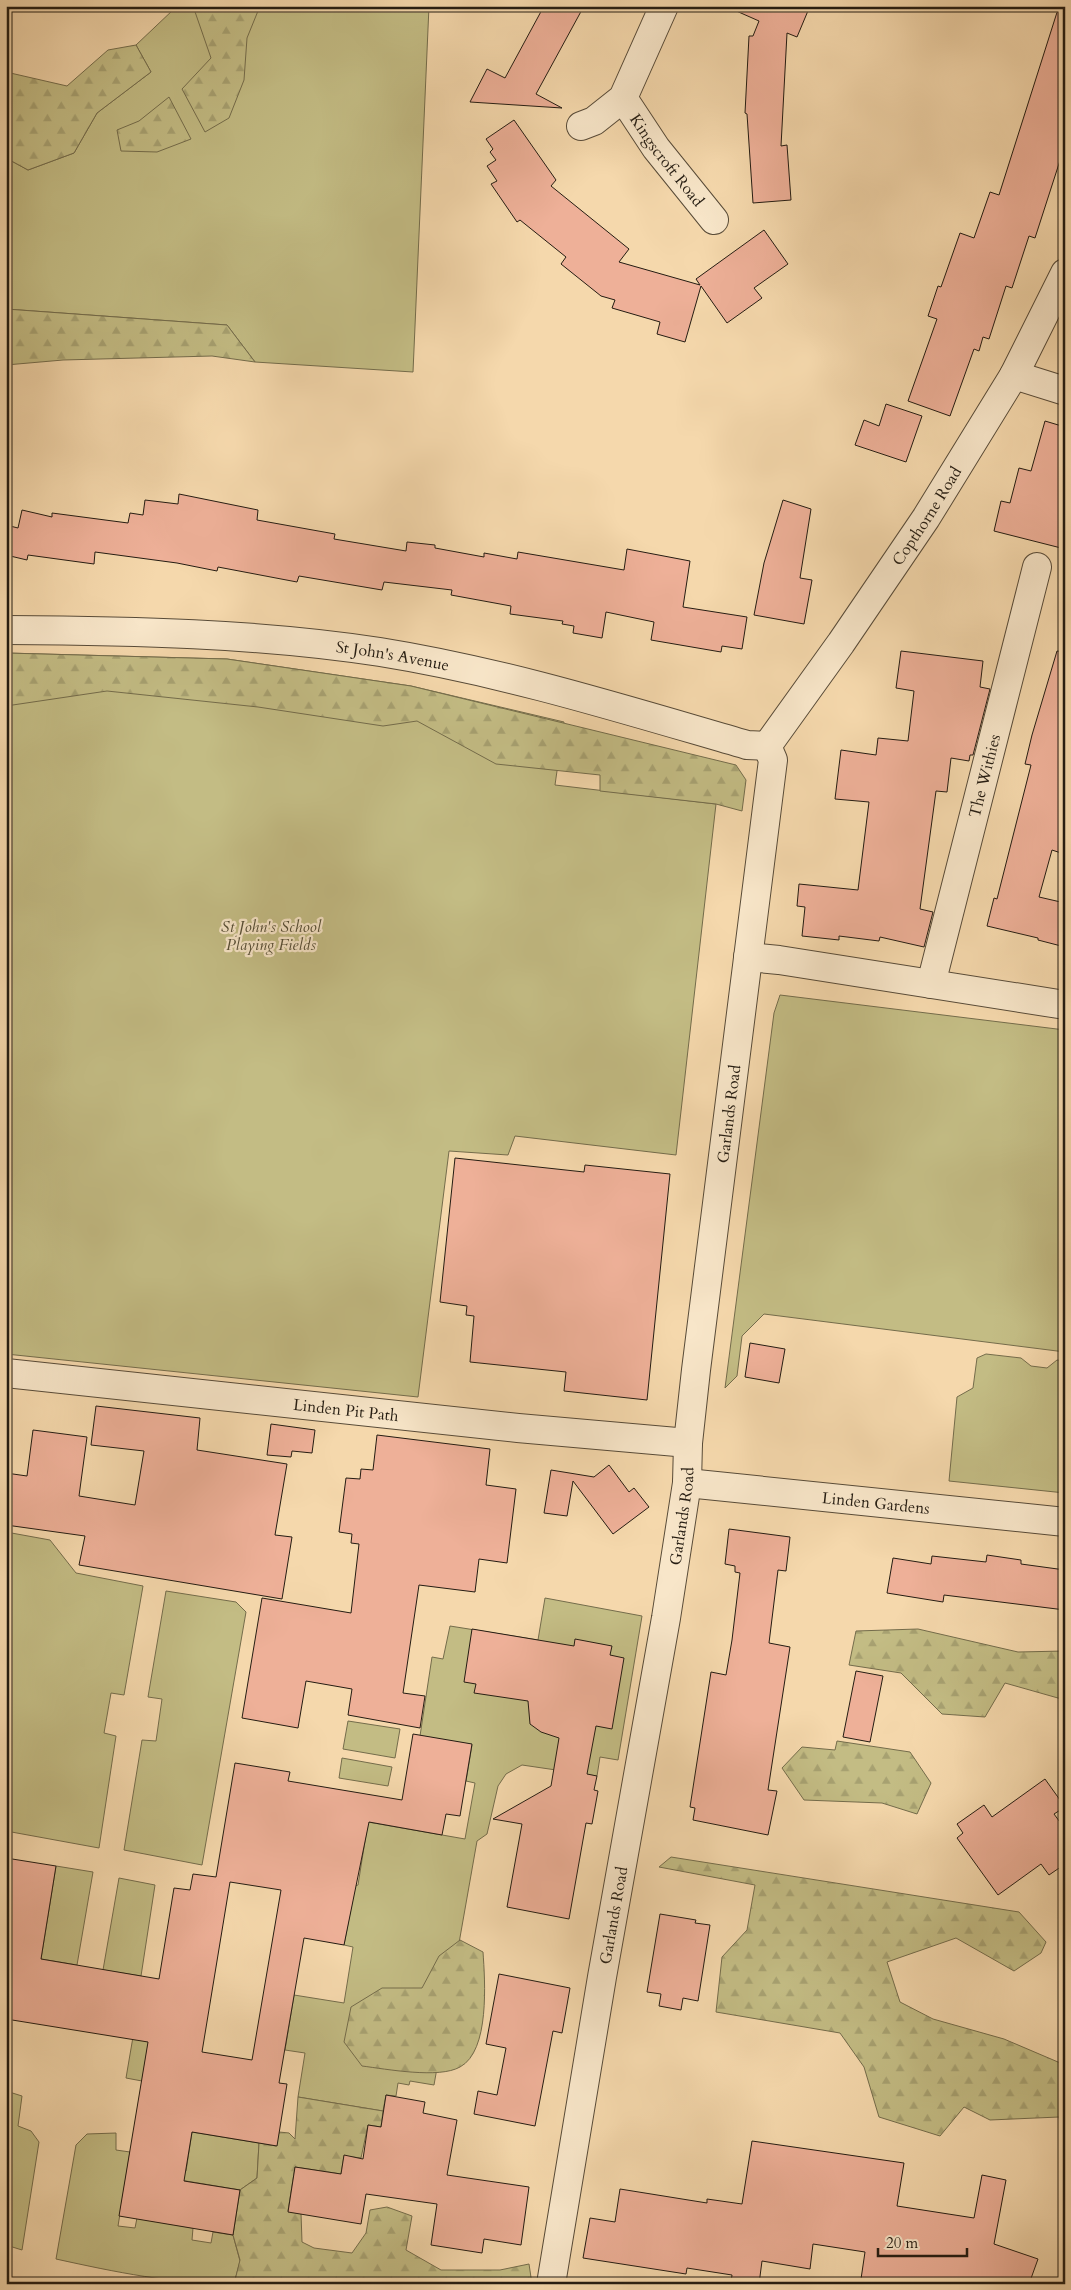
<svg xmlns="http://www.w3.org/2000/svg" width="1071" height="2290" viewBox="0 0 1071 2290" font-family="Cardo,serif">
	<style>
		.green { fill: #c3bc84; stroke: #746c4b }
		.forest { fill: url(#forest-firs); stroke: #746c4b }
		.building { fill: #eeb098; stroke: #241c12; fill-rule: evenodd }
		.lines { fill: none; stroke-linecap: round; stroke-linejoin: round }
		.minor-casing { stroke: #584b38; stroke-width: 30 }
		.minor { stroke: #f8e6c9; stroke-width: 28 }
		.labels { text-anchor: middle; stroke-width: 4.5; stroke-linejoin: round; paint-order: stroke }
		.street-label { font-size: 16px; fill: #241c12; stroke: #f8e6c9 }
		.park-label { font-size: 16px; font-style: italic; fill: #544c34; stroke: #f8e6c9 }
	</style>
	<defs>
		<pattern id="forest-firs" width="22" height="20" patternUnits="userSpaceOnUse" patternTransform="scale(1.25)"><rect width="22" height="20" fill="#c3bc84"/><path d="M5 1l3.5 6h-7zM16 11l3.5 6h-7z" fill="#a7a171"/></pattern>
	</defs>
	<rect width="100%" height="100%" fill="#f5d8ac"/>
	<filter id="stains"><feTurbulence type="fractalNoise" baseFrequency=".004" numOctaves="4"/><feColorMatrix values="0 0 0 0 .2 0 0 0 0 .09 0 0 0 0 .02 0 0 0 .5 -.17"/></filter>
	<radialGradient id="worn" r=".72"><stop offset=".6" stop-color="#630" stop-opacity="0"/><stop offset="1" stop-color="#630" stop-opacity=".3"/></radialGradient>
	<path class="green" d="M 175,6 L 429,6 L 413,372 L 255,362 L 227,325 L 6,309 L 6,158 L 28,170 L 74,153 L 97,113 L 151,72 L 136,45 L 174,9 Z
		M 6,653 L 227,659 L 411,686 L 564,722 L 555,785 L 716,804 L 676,1155 L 515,1136 L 508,1155 L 449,1151 L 418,1397 L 6,1354 Z
		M 780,995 L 1065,1030 L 1065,1352 L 764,1314 L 742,1336 L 737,1376 L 725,1388 L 774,1013 Z
		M 986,1354 L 1021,1358 L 1031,1366 L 1047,1368 L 1057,1360 L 1065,1361 L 1065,1493 L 949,1481 L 957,1397 L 973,1388 L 977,1358 Z
		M 6,1532 L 50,1540 L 76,1573 L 143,1586 L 124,1695 L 111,1693 L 104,1733 L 116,1736 L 99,1848 L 6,1831 Z
		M 166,1591 L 236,1602 L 246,1612 L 202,1865 L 124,1850 L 142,1740 L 156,1741 L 162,1699 L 148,1697 Z
		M 545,1598 L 642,1616 L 618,1760 L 600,1757 L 597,1776 L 522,1765 L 506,1774 L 498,1786 L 487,1834 L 477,1841 L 434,2085 L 410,2081 L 409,2085 L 398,2083 L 396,2096 L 386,2095 L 383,2111 L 298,2097 L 305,2053 L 285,2050 L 294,1995 L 344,2003 L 353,1947 L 344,1945 L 355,1886 L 358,1885 L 368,1822 L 465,1839 L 475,1783 L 466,1781 L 472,1745 L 420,1736 L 432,1657 L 443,1659 L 450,1626 L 538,1640 Z
		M 348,1721 L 400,1729 L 395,1758 L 343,1749 Z
		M 342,1758 L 392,1767 L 388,1786 L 339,1778 Z
		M 56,1866 L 93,1872 L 77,1965 L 41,1959 Z
		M 119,1878 L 155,1885 L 141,1976 L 103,1970 Z
		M 134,2031 L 150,2034 L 142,2081 L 126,2078 Z
		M 6,2091 L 22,2096 L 18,2126 L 31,2131 L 39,2142 L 22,2250 L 6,2245 Z
		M 192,2132 L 259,2143 L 257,2178 L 240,2190 L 144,2174 L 145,2164 L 186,2171 Z
		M 116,2133 L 116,2150 L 130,2152 L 118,2226 L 135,2228 L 137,2218 L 193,2228 L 192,2240 L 211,2243 L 213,2232 L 233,2235 L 240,2261 L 234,2284 C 173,2284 115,2272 56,2259 L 76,2145 L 87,2134 Z"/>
	<path class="forest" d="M 193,6 L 260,6 L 247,38 L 244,80 L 229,118 L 205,132 L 182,89 L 211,58 Z
		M 136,45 L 151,72 L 97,113 L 74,153 L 28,170 L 6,158 L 6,72 L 67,86 L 108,50 Z
		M 169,97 L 191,139 L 157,152 L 121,151 L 117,130 L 139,121 Z
		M 6,309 L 227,325 L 255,362 L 212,356 L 63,360 L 6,365 Z
		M 6,653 L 227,659 L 411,686 L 736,765 L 746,780 L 742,811 L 716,804 L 600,791 L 600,775 L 496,764 L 417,721 L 383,726 L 258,707 L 107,691 L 6,706 Z
		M 918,1629 L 1018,1652 L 1065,1651 L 1065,1700 L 1005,1683 L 985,1717 L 942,1714 L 901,1673 L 849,1665 L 856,1631 Z
		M 837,1741 L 910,1752 L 931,1783 L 917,1814 L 882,1803 L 804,1800 L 782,1768 L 802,1747 L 835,1750 Z
		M 671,1857 L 1019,1912 L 1046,1942 L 1041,1953 L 1014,1971 L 956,1938 L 887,1962 L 900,2002 L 933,2019 L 1004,2039 L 1065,2065 L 1065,2147 L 1059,2117 L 990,2120 L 964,2107 L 940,2136 L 879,2117 L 864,2067 L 840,2033 L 716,2012 L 722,1957 L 747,1930 L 755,1885 L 659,1867 Z
		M 460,1940 L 483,1952 C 485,1981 490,2051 460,2067 C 439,2079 386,2069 362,2066 L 344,2042 L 351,2007 L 382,1988 L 422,1988 L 439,1956 Z
		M 298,2097 L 383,2111 L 381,2127 L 368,2125 L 361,2158 L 344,2156 L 341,2174 L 295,2167 L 288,2211 L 301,2213 L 302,2242 L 314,2248 L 352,2253 L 366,2233 L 370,2210 L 387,2207 L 412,2216 L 406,2250 L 441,2270 L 500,2270 L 529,2264 L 532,2284 L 234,2284 L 240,2260 L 233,2235 L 240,2190 L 257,2178 L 259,2143 L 276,2146 L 279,2132 L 289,2133 L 295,2139 Z"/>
	<path class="building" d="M 544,6 L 584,6 L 536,94 L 562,108 L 470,102 L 487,69 L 505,78 Z
		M 725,6 L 810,6 L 797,37 L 787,33 L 781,146 L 787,145 L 791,200 L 753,203 L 747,114 L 745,113 L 749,36 L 753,36 L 759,21 Z
		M 1059,6 L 1065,7 L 1065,145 L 1035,238 L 1029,236 L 1012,288 L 1006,286 L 989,339 L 983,337 L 979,351 L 974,349 L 950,416 L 908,401 L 937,319 L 928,316 L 938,286 L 941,287 L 960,233 L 974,238 L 990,192 L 999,195 Z
		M 514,120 L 556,180 L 551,186 L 629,249 L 619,262 L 700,285 L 696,279 L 764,230 L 788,264 L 754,288 L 762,298 L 727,323 L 701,286 L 685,342 L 657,334 L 660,322 L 612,308 L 615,300 L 601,296 L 561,264 L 566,257 L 520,220 L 517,222 L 491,184 L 497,181 L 487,166 L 496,160 L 490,152 L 493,149 L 486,139 Z
		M 886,404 L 922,416 L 906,462 L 855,445 L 864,420 L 879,426 Z
		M 1045,421 L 1065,427 L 1065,549 L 994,531 L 1001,501 L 1010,503 L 1019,468 L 1031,471 Z
		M 179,494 L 258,510 L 257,520 L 335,534 L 334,539 L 406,551 L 407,542 L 435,545 L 435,548 L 484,557 L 484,553 L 517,559 L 518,552 L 624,570 L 627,549 L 690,561 L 683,607 L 747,617 L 742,649 L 722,646 L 721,652 L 651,640 L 654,622 L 606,612 L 602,638 L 573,633 L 574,626 L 562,624 L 563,621 L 510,614 L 511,606 L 451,595 L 452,590 L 384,582 L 382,590 L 299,576 L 297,582 L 218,567 L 217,571 L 177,563 L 95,552 L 94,564 L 28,555 L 27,560 L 6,555 L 6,525 L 18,528 L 22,510 L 52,517 L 52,513 L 128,523 L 130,513 L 143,515 L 145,500 L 178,504 Z
		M 783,500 L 811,509 L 800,578 L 812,580 L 804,624 L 754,615 L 764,563 Z
		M 901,651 L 983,661 L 980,687 L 990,689 L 973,755 L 970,755 L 969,761 L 951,758 L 947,792 L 936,791 L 920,909 L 933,912 L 924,947 L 880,937 L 879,941 L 839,936 L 839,940 L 802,936 L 805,907 L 797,906 L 799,884 L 858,890 L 869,802 L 835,799 L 841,750 L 876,755 L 878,738 L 908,741 L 914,691 L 896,688 Z
		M 1057,651 L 1065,652 L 1065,837 L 1061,853 L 1052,850 L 1039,897 L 1065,903 L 1065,947 L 1038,940 L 1038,938 L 987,926 L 994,898 L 997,899 L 1031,765 L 1025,764 L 1032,735 Z
		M 455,1158 L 584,1172 L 585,1165 L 670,1174 L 647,1400 L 564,1391 L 566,1372 L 470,1362 L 474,1316 L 466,1315 L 467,1306 L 440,1302 Z
		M 750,1343 L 785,1349 L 779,1383 L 745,1377 Z
		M 96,1406 L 200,1418 L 197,1450 L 287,1464 L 275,1535 L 292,1537 L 282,1599 L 79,1565 L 85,1536 L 6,1525 L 6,1473 L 27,1476 L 33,1430 L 87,1437 L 79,1496 L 135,1505 L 144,1451 L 91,1445 Z
		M 271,1424 L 315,1430 L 312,1453 L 292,1451 L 291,1457 L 267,1455 Z
		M 377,1435 L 490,1449 L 486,1485 L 516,1489 L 507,1563 L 479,1559 L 475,1592 L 419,1585 L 403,1693 L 425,1696 L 420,1728 L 348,1715 L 352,1689 L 306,1681 L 298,1728 L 242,1718 L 262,1598 L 351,1613 L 359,1544 L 351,1543 L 352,1534 L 339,1532 L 346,1478 L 360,1479 L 361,1469 L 373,1470 Z
		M 609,1465 L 629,1492 L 634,1488 L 649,1507 L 613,1534 L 573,1481 L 567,1516 L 544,1513 L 551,1470 L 594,1477 Z
		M 729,1529 L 790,1537 L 786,1571 L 778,1570 L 769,1643 L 790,1647 L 768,1790 L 777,1791 L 768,1835 L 693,1820 L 695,1808 L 690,1807 L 711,1672 L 726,1675 L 732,1640 L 740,1573 L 735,1572 L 735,1566 L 725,1564 Z
		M 987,1555 L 1021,1560 L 1021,1564 L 1065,1570 L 1065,1610 L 944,1595 L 943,1602 L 887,1593 L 893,1558 L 931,1564 L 932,1556 L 986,1562 Z
		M 472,1629 L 574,1646 L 575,1639 L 612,1646 L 610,1655 L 624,1658 L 612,1729 L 596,1726 L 587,1774 L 597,1776 L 594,1790 L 598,1791 L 592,1824 L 586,1823 L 569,1919 L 507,1907 L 522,1824 L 493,1819 L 551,1786 L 559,1738 L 541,1732 L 530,1724 L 528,1701 L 474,1693 L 476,1684 L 464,1682 Z
		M 856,1671 L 883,1676 L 870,1742 L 843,1737 Z
		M 413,1734 L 472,1744 L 460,1816 L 446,1814 L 442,1835 L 369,1822 L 344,1945 L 304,1938 L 279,2083 L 287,2084 L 277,2146 L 192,2132 L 184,2181 L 240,2190 L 233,2235 L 119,2216 L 148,2042 L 6,2019 L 6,1858 L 56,1866 L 41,1959 L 159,1979 L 174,1888 L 190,1890 L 193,1874 L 216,1877 L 235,1763 L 290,1772 L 288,1781 L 402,1800 ZM 230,1882 L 281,1890 L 252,2060 L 202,2052 Z
		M 1045,1779 L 1065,1807 L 1054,1814 L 1065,1829 L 1065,1864 L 1049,1875 L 1041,1864 L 998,1895 L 957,1838 L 963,1833 L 957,1824 L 984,1805 L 992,1817 Z
		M 660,1914 L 696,1920 L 695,1923 L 710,1925 L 698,2001 L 683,1998 L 681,2010 L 659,2006 L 661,1994 L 647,1992 Z
		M 499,1974 L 570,1988 L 562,2033 L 553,2031 L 535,2126 L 474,2114 L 478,2091 L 497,2095 L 506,2048 L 486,2044 Z
		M 386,2095 L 425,2102 L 423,2113 L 457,2120 L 447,2175 L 529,2187 L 521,2245 L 484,2239 L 482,2253 L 431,2245 L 437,2204 L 366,2194 L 361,2224 L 288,2212 L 295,2167 L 341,2174 L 344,2155 L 363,2159 L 368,2125 L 381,2127 Z
		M 752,2141 L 904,2163 L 897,2206 L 974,2218 L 982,2175 L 1006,2180 L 994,2244 L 1038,2259 L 1029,2284 L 934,2284 L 897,2279 L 896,2284 L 893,2284 L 861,2279 L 865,2252 L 813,2244 L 810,2269 L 762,2261 L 759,2284 L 731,2282 L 732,2275 L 687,2268 L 686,2274 L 583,2258 L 590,2218 L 615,2222 L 620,2189 L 707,2203 L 707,2199 L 742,2204 Z"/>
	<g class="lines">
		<g class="minor-casing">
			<g id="minor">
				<path id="s1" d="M 623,98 L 656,148 L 714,220"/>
				<path d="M 581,126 L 594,121 L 623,98 L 664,6"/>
				<path d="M 1014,375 L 1065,391"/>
				<path id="s2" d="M 6,630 C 131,631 257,633 380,652 C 505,672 626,710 747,745 L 767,746"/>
				<path id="s3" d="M 767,746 L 841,643 L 926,518 L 1014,375 L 1065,273"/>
				<path d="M 748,957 L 779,960 L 1065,1005"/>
				<path id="s4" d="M 931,984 L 1037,567"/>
				<path id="s5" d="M 6,1373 L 518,1428 L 688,1443"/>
				<path id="s6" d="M 687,1483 L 1065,1522"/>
				<path id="s7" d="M 551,2284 L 602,1977 L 666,1618 L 687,1483 L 688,1443 L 696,1370 L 773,760 L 767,746"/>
			</g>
		</g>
		<use href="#minor" class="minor"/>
	</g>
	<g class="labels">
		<g class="street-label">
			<text dy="6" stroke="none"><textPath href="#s1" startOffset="76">Kingscroft Road</textPath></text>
			<text dy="6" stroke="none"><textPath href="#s3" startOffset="280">Copthorne Road</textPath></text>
			<text dy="6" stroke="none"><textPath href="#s2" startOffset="388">St John's Avenue</textPath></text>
			<text dy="6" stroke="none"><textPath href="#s4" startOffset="215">The Withies</textPath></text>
			<text dy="6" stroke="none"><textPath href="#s7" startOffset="1184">Garlands Road</textPath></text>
			<text dy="6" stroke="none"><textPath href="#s5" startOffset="342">Linden Pit Path</textPath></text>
			<text dy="6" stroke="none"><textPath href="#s6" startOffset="190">Linden Gardens</textPath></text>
			<text dy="6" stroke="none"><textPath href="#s7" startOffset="779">Garlands Road</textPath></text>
			<text dy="6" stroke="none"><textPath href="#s7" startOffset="374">Garlands Road</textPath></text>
		</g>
		<g class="park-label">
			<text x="271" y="932">St John's School<tspan x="271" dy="18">Playing Fields</tspan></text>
		</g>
	</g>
	<rect width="1071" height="2290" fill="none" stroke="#f5d8ac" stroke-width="25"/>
	<rect x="8" y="8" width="1056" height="2275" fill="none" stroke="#241c12" stroke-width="2.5"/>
	<rect x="12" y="12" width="1046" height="2265" fill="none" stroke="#241c12"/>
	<path d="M878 2248v8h89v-8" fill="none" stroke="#241c12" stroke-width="2.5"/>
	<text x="886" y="2248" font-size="15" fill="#241c12" stroke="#f8e6c9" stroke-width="4" paint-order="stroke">20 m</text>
	<rect width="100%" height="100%" filter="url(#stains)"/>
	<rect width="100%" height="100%" fill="url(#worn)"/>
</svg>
